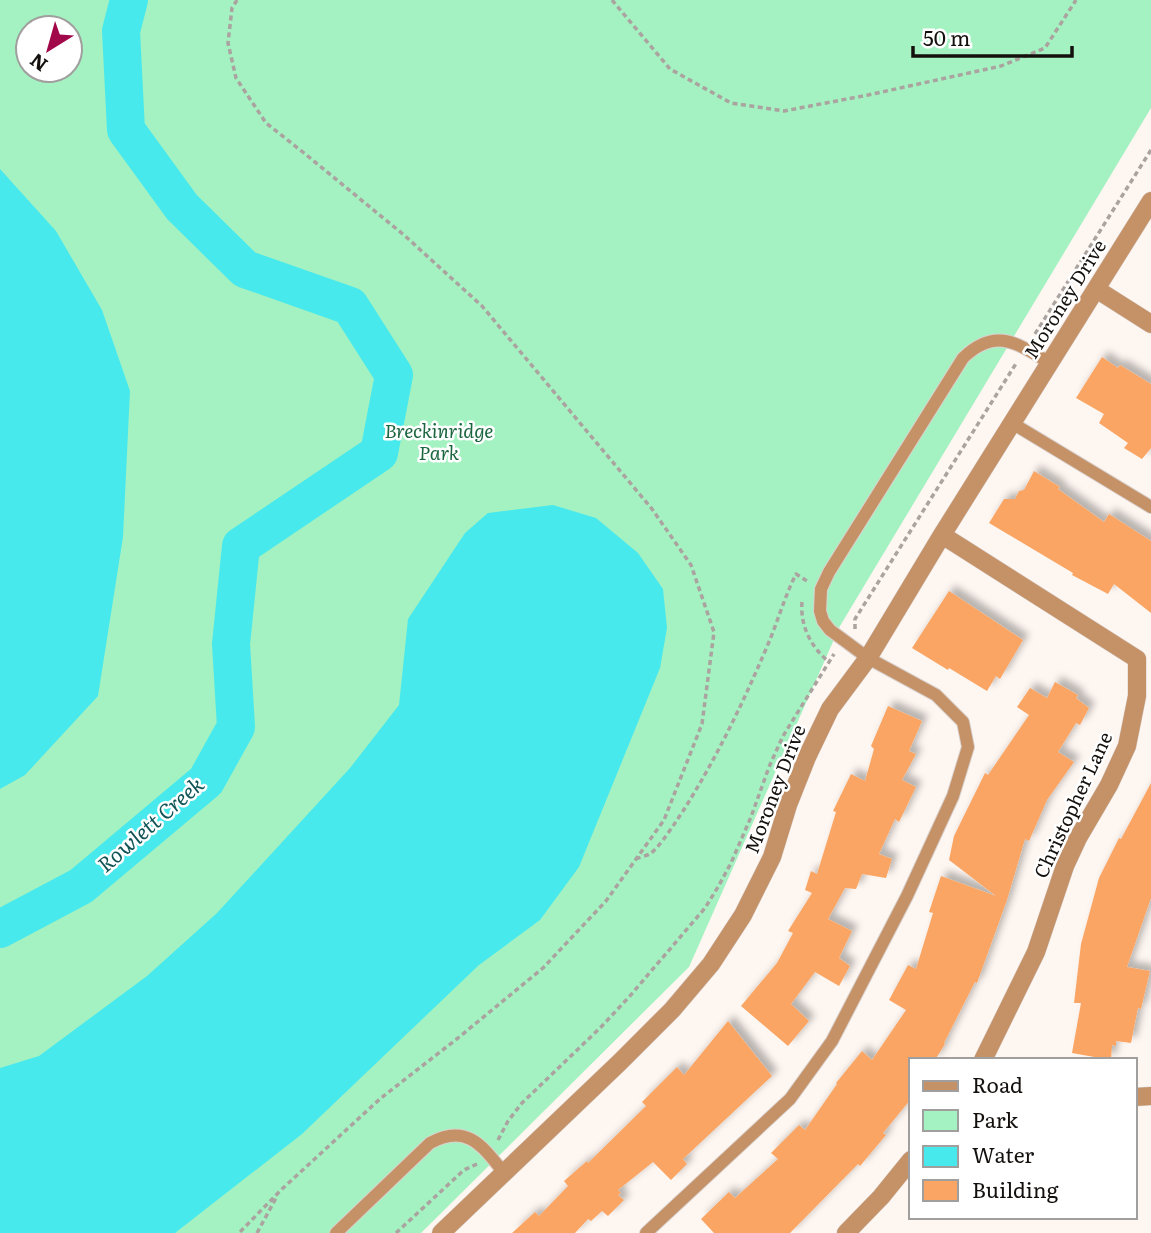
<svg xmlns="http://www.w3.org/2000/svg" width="1151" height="1233" viewBox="0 0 1151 1233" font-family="Literata,serif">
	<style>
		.green { fill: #a4f2c1; fill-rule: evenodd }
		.water { fill: #48e9ed }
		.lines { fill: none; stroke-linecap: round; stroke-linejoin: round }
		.river { stroke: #48e9ed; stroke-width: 38 }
		.building { fill: #faa563; filter: url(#shadow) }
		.lane-casing { stroke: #d9d1cd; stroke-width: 14 }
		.street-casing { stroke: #d9d1cd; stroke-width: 19 }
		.path { stroke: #aaa39f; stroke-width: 3.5; stroke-dasharray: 5 3.5; stroke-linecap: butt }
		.lane { stroke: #c59167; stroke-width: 12 }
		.street { stroke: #c59167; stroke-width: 18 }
		.labels { text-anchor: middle; stroke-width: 5; stroke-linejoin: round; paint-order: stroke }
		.street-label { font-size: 19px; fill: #14100d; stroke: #fff }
		.park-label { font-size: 19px; font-style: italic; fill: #1b653f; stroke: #fff }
		.water-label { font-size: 21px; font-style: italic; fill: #105456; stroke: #fff }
	</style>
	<defs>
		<filter id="shadow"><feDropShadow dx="6" dy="-6" stdDeviation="3.5" flood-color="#0004"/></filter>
	</defs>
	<rect width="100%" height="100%" fill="#fef6f1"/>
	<path class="green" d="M 0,0 L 1151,0 L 1151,108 L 840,626 L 689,967 L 421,1233 L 0,1233 ZM 28,28 L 70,28 L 70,70 L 28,70 Z"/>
	<path class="water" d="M 0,169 L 56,231 L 102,310 L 130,391 L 123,537 L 98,696 L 25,775 L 0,789 Z
		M 553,505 L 596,518 L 638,553 L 663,589 L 667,628 L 660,668 L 579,867 L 540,920 L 479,965 L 302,1134 L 175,1233 L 0,1233 L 0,1068 L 39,1056 L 147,976 L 217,913 L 350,768 L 399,705 L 408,619 L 465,533 L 488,513 Z"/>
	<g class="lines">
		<path class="river" d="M 0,929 L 81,886 L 206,781 L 236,727 L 231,644 L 241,546 L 379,453 L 394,375 L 350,306 L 245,269 L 182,207 L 126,130 L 121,31 L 129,0"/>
	</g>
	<path class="building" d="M 1102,357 L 1118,368 L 1120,365 L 1151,384 L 1151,448 L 1142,459 L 1124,448 L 1128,443 L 1099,423 L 1104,414 L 1076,398 Z
		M 1034,471 L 1060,487 L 1058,489 L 1104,522 L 1109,514 L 1151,541 L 1151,613 L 1114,584 L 1108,594 L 1072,575 L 1073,573 L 989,523 L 1004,499 L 1015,499 L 1019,491 L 1024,490 Z
		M 949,591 L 1023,640 L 1000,679 L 996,676 L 987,691 L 949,668 L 948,670 L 912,648 Z
		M 1055,682 L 1078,695 L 1076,698 L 1089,708 L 1080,725 L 1076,723 L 1058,752 L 1074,762 L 1047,800 L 1029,841 L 1025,839 L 1007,900 L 977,983 L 975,982 L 944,1043 L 945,1044 L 935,1060 L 911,1060 L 911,1099 L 883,1133 L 886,1135 L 860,1166 L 858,1164 L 790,1233 L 714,1233 L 701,1219 L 729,1192 L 735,1198 L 778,1159 L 771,1153 L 799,1125 L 805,1130 L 837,1084 L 836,1083 L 862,1051 L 872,1060 L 906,1010 L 889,1000 L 908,965 L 916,969 L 933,913 L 929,912 L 941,876 L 996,896 L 949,860 L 954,836 L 985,773 L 988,775 L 1029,715 L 1017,707 L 1030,688 L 1047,698 Z
		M 888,706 L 922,721 L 909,751 L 916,754 L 902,780 L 916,787 L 899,822 L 895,819 L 879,854 L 892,859 L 886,878 L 862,874 L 856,889 L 845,888 L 828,919 L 852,931 L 839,958 L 850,966 L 839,986 L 815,972 L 791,1004 L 809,1021 L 788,1046 L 741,1006 L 777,963 L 793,933 L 788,931 L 812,893 L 805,890 L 811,871 L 817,874 L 836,812 L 833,811 L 851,774 L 865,781 L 874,749 L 871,746 Z
		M 1151,783 L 1151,898 L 1127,967 L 1150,971 L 1141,1009 L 1138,1008 L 1131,1043 L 1116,1041 L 1116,1046 L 1112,1045 L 1111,1060 L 1072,1053 L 1081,1003 L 1074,1003 L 1081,944 L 1099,878 L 1119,838 L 1121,839 Z
		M 728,1021 L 772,1076 L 683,1159 L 687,1164 L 671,1180 L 653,1162 L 618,1190 L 621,1193 L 618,1195 L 624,1200 L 608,1216 L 602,1211 L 591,1221 L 588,1219 L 575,1233 L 512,1233 L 535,1212 L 539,1216 L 568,1186 L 564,1181 L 587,1161 L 588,1163 L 646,1106 L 642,1102 L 677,1067 L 684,1075 Z"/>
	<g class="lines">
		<g class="lane-casing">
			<path id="lane" d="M 1012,423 L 1151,507
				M 336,1233 L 430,1143 C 466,1123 482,1145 504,1173
				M 646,1233 L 790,1099 L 832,1041 L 907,896 L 953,796 L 968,747 L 963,722 L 936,695 L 868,658 L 830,630 L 823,621 L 820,611 L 821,589 L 829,572 L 963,358 C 996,326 1018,344 1050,363"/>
		</g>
		<g class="street-casing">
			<path id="street" d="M 1096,289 L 1151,324
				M 942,535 L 1137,659 L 1137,696 L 1127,746 L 1109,785 L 1078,838 L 1065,866 L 1036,952 L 983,1060
				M 1135,1097 L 1151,1096
				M 441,1233 L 620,1062 L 672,1010 L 711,964 L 743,915 L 772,857 L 788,805 L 807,757 L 830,709 L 868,658 L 942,535 L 1151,201
				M 846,1233 L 881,1197 L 911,1160"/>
		</g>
		<path class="path" d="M 237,0 L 232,8 L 228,43 L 236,78 L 266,123 L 304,153 L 404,235 L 482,306 L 652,509 L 691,565 L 714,632 L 702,724 L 664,820 L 606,901 L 543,968 L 458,1038 L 381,1098 L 282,1189 L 239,1233
			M 612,0 L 670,69 L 731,103 L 784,111 L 868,95 L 1001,66 L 1045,48 L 1076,0
			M 1035,334 L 1151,150
			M 802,602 C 800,626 811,647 829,662
			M 855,629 L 855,619 L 1017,362
			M 636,859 C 640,857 647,856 651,853 C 659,848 677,820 683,811 C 716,759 742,705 766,649 C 777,624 784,598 796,574 L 807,581
			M 498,1140 L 508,1121 L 522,1103 L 601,1027 L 629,997 L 705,908 L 718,887 L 731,863 L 751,817 L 769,767 L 783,736 L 834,654
			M 257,1233 L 276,1198
			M 396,1233 L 464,1170 L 477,1164"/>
		<use href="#lane" class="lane"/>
		<use href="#street" class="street"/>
	</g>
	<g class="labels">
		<g class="street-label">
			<text transform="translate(1065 299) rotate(-58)" y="7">Moroney Drive</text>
			<text transform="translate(775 789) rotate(-69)" y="7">Moroney Drive</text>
			<text transform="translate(1073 805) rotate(-65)" y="7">Christopher Lane</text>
		</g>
		<g class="park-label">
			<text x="439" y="438">Breckinridge<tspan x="439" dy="22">Park</tspan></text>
		</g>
		<g class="water-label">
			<text transform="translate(151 825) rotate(-41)" y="7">Rowlett Creek</text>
		</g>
	</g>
	<rect x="909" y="1058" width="228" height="161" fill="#ffffff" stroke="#a19f9e" stroke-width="2"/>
	<rect x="923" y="1081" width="35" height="10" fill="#c59167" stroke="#a19f9e" stroke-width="2"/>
	<text x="972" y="1093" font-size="21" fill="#14100d">Road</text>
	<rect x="923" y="1110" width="35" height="21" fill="#a4f2c1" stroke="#a19f9e" stroke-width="2"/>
	<text x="972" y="1128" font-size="21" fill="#14100d">Park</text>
	<rect x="923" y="1146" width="35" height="21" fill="#48e9ed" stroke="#a19f9e" stroke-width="2"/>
	<text x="972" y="1163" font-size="21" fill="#14100d">Water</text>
	<rect x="923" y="1180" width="35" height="21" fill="#faa563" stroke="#a19f9e" stroke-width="2"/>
	<text x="972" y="1198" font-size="21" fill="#14100d">Building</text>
	<g transform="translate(49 49) rotate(217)"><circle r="33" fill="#ffffff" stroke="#a19f9e" stroke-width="2"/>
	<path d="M0-5L12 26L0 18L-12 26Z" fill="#a1084a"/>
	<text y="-10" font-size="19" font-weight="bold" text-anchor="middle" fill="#14100d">N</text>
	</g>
	<path d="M913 46v10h159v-10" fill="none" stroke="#14100d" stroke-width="3.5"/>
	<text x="923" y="46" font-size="21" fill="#14100d" stroke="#ffffff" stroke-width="5" paint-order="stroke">50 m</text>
</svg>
